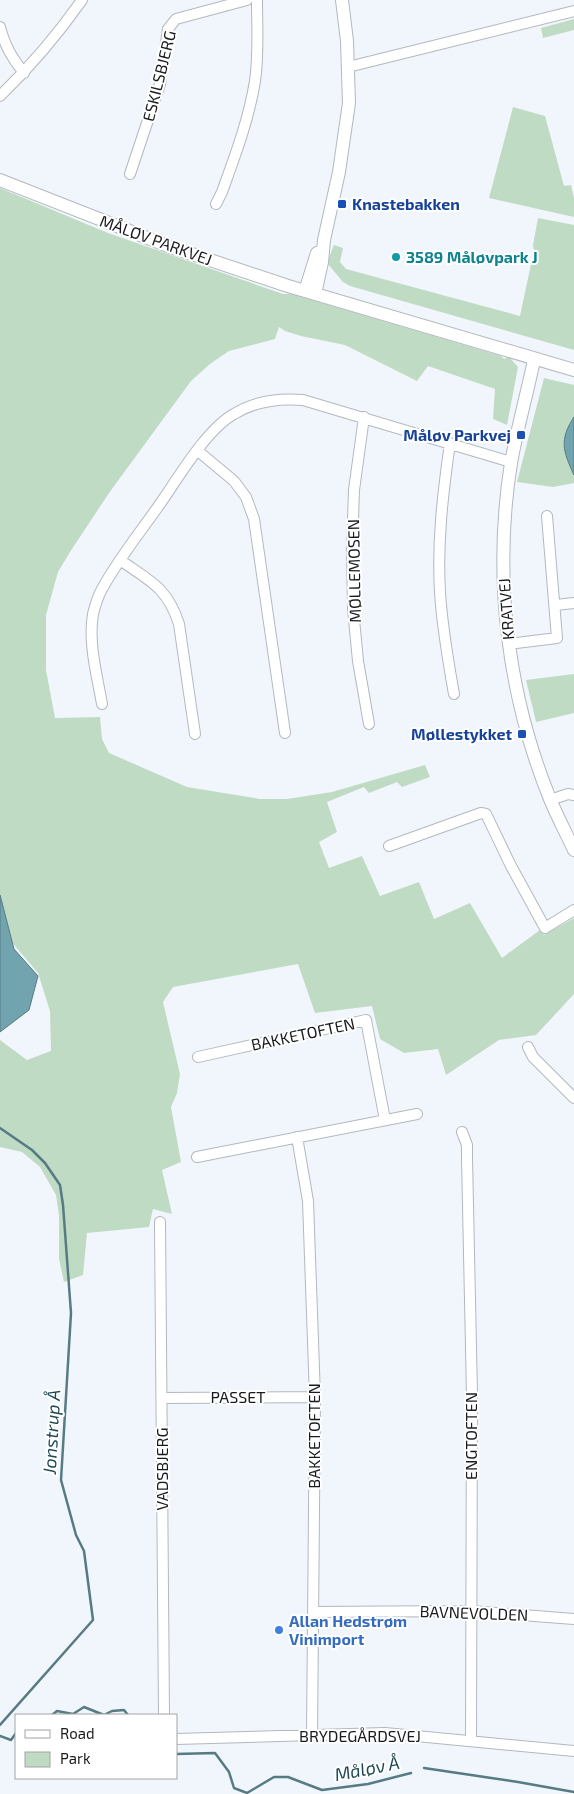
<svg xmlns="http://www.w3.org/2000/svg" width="574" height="1794" viewBox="0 0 574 1794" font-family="'Exo 2',sans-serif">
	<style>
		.green { fill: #c0dbc4 }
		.water { fill: #71a4af; stroke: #577b83 }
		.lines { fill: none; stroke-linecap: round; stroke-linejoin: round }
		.stream { stroke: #577b83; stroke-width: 2.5 }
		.minor-casing { stroke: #b3b8bf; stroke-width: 12 }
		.tertiary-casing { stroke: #b3b8bf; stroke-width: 14 }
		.minor { stroke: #fff; stroke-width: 10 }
		.tertiary { stroke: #fff; stroke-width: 12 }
		.transit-dot { fill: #1a4fb4; stroke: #fff; stroke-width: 2 }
		.culture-dot { fill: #0f9aa8; stroke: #fff; stroke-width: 2 }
		.shop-dot { fill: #3f7fe0; stroke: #fff; stroke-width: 2 }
		.labels { text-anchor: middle; stroke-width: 4; stroke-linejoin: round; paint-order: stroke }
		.street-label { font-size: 16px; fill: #191a1d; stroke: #fff }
		.transit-label { font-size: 16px; font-weight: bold; fill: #164399; stroke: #fff; text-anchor: end }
		.culture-label { font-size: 16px; font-weight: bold; fill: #0d838f; stroke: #fff; text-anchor: start }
		.shop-label { font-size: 16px; font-weight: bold; fill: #366cbe; stroke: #fff; text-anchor: start }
		.water-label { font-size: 18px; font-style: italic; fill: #1d4a54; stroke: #fff }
	</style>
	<rect width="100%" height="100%" fill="#f1f6fd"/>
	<path class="green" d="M 574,19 L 574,30 L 543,38 L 541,28 Z
		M 513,107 L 545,116 L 564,186 L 571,185 L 574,198 L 574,217 L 489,198 Z
		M 0,188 L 108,233 L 283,294 L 291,294 L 501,356 L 504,359 L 509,357 L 518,367 L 507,425 L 493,419 L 495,389 L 428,366 L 417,381 L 345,345 L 301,336 L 285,331 L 279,327 L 275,339 L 229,351 L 210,364 L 191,381 L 109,493 L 70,552 L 58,572 L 46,615 L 46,670 L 55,718 L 100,717 L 102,739 L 109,753 L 187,787 L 260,799 L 287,799 L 332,792 L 425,765 L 430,777 L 402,787 L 397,782 L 369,793 L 364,787 L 327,802 L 337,832 L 319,842 L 329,868 L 362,856 L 380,896 L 419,882 L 434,919 L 470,903 L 502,958 L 540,930 L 544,935 L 574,918 L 574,994 L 536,1035 L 499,1040 L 446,1075 L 438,1049 L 404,1053 L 380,1039 L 372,1006 L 315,1013 L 298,964 L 173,987 L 163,1002 L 180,1074 L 177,1093 L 171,1107 L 181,1162 L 162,1170 L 172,1214 L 153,1209 L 149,1227 L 87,1233 L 83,1275 L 64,1282 L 59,1259 L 59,1215 L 56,1195 L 40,1167 L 22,1152 L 0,1147 L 0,1040 L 27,1060 L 51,1051 L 50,1011 L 38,973 L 3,932 L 0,922 Z
		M 538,218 L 574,225 L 574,350 L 350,286 L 343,282 L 327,263 L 334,245 L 343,248 L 340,262 L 346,269 L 520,316 L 534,250 L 533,245 Z
		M 544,378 L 574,385 L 574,483 L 553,487 L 517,482 Z
		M 574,674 L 574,713 L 536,722 L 526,680 Z"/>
	<path class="water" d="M 574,417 L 574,475 C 563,451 559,440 574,417 Z
		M 0,895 L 14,949 L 38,976 L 29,1010 L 0,1032 Z"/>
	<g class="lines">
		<path class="stream" d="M 0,1128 L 32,1150 L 45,1163 L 60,1185 L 63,1205 L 71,1313 L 61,1480 L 76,1535 L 84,1551 L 93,1620 L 0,1725
			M 52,1715 L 57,1711 L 73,1714 L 84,1707 L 104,1715 L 112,1711 L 124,1710 L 128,1715
			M 0,1736 L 11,1740 L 16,1733
			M 176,1754 L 215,1753 L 229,1772 L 234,1788 L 247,1793 L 274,1777 L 288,1777 L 322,1790 L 368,1784 L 411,1773
			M 424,1768 L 518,1782 L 574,1792"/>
		<g class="minor-casing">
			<path id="minor" d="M 0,27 C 5,46 12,58 24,73
				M 348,67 L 574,11
				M 0,96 C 32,65 56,37 82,0
				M 130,174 L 160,84 L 168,29 L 176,19 L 247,0
				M 216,204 L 222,192 C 235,156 249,119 255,81 C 259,54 257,27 257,0
				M 364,417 L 354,490 L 352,550 L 353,609 L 358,661 L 369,724
				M 450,443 C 443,492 437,542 440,592 C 442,627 448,660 454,694
				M 198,451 L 234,481 L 246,497 L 254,519 L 285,733
				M 120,560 C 150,581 167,587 179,624 L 195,734
				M 556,605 L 574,603
				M 508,644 L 557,638 L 547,516
				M 102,704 C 97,675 88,643 93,614 C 95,606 98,596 102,589 C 119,558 142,530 162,501 C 180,475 207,429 234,414 C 255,401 279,398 303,400 L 511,462
				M 550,800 L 568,794 L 574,795
				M 389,846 L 481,813 L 486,814 L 511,866 L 545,928 L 574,910
				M 528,1047 L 533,1057 L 574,1098
				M 198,1057 L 366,1020 L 385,1120
				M 462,1132 L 467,1145 L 467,1158 L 472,1395 L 471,1741
				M 297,1137 L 308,1201 L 315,1397 L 312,1735
				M 197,1157 L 417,1114
				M 160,1222 L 164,1715
				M 162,1398 L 315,1397
				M 313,1612 L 471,1611 L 574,1619
				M 176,1739 L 385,1733 L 574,1751"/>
		</g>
		<g class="tertiary-casing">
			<path id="tertiary" d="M 0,180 L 168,246 L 288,286 L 574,370
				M 305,291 L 317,253
				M 315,294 L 322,262 L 324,240 L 339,172 L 349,103 L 347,41 L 342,0
				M 534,360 C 527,394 517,429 511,463 C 493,576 507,693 550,799 C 557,816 566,833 574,850"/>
		</g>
		<use href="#minor" class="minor"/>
		<use href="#tertiary" class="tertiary"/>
	</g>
	<g class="transit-dot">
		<rect x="337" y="199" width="10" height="10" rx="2.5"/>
		<rect x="516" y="430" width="10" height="10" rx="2.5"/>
		<rect x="517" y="729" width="10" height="10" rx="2.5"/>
	</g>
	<circle class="culture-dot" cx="396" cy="257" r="5"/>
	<circle class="shop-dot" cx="279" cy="1630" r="5"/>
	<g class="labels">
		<g class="street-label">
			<text transform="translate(159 76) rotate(-76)" y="6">ESKILSBJERG</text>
			<text transform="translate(156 240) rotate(20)" y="6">MÅLØV PARKVEJ</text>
			<text transform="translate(354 571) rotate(-91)" y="6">MØLLEMOSEN</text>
			<text transform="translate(506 609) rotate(-94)" y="6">KRATVEJ</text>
			<text transform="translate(303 1034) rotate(-12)" y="6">BAKKETOFTEN</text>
			<text x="238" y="1403">PASSET</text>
			<text transform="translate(314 1436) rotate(-90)" y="6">BAKKETOFTEN</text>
			<text transform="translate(471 1436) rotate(-90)" y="6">ENGTOFTEN</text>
			<text transform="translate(162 1469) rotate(-90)" y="6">VADSBJERG</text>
			<text transform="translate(474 1613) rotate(2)" y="6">BAVNEVOLDEN</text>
			<text x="360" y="1742">BRYDEGÅRDSVEJ</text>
		</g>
		<g class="transit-label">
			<text x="352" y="210" text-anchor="start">Knastebakken</text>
			<text x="511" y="441">Måløv Parkvej</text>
			<text x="512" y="740">Møllestykket</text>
		</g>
		<g class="culture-label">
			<text x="406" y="263">3589 Måløvpark J</text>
		</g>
		<g class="shop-label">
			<text x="289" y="1627">Allan Hedstrøm<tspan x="289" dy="18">Vinimport</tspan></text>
		</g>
		<g class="water-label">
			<text transform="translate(52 1432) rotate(-87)" y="6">Jonstrup Å</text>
			<text transform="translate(367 1769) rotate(-11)" y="6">Måløv Å</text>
		</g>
	</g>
	<rect x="15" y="1714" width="162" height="65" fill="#ffffff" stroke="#a3a3a5"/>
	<rect x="25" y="1730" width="25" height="8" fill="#ffffff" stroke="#a3a3a5"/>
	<text x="60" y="1739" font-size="15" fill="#191a1d">Road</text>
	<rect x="25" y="1752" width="25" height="15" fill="#c0dbc4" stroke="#a3a3a5"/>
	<text x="60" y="1764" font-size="15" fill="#191a1d">Park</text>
</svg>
